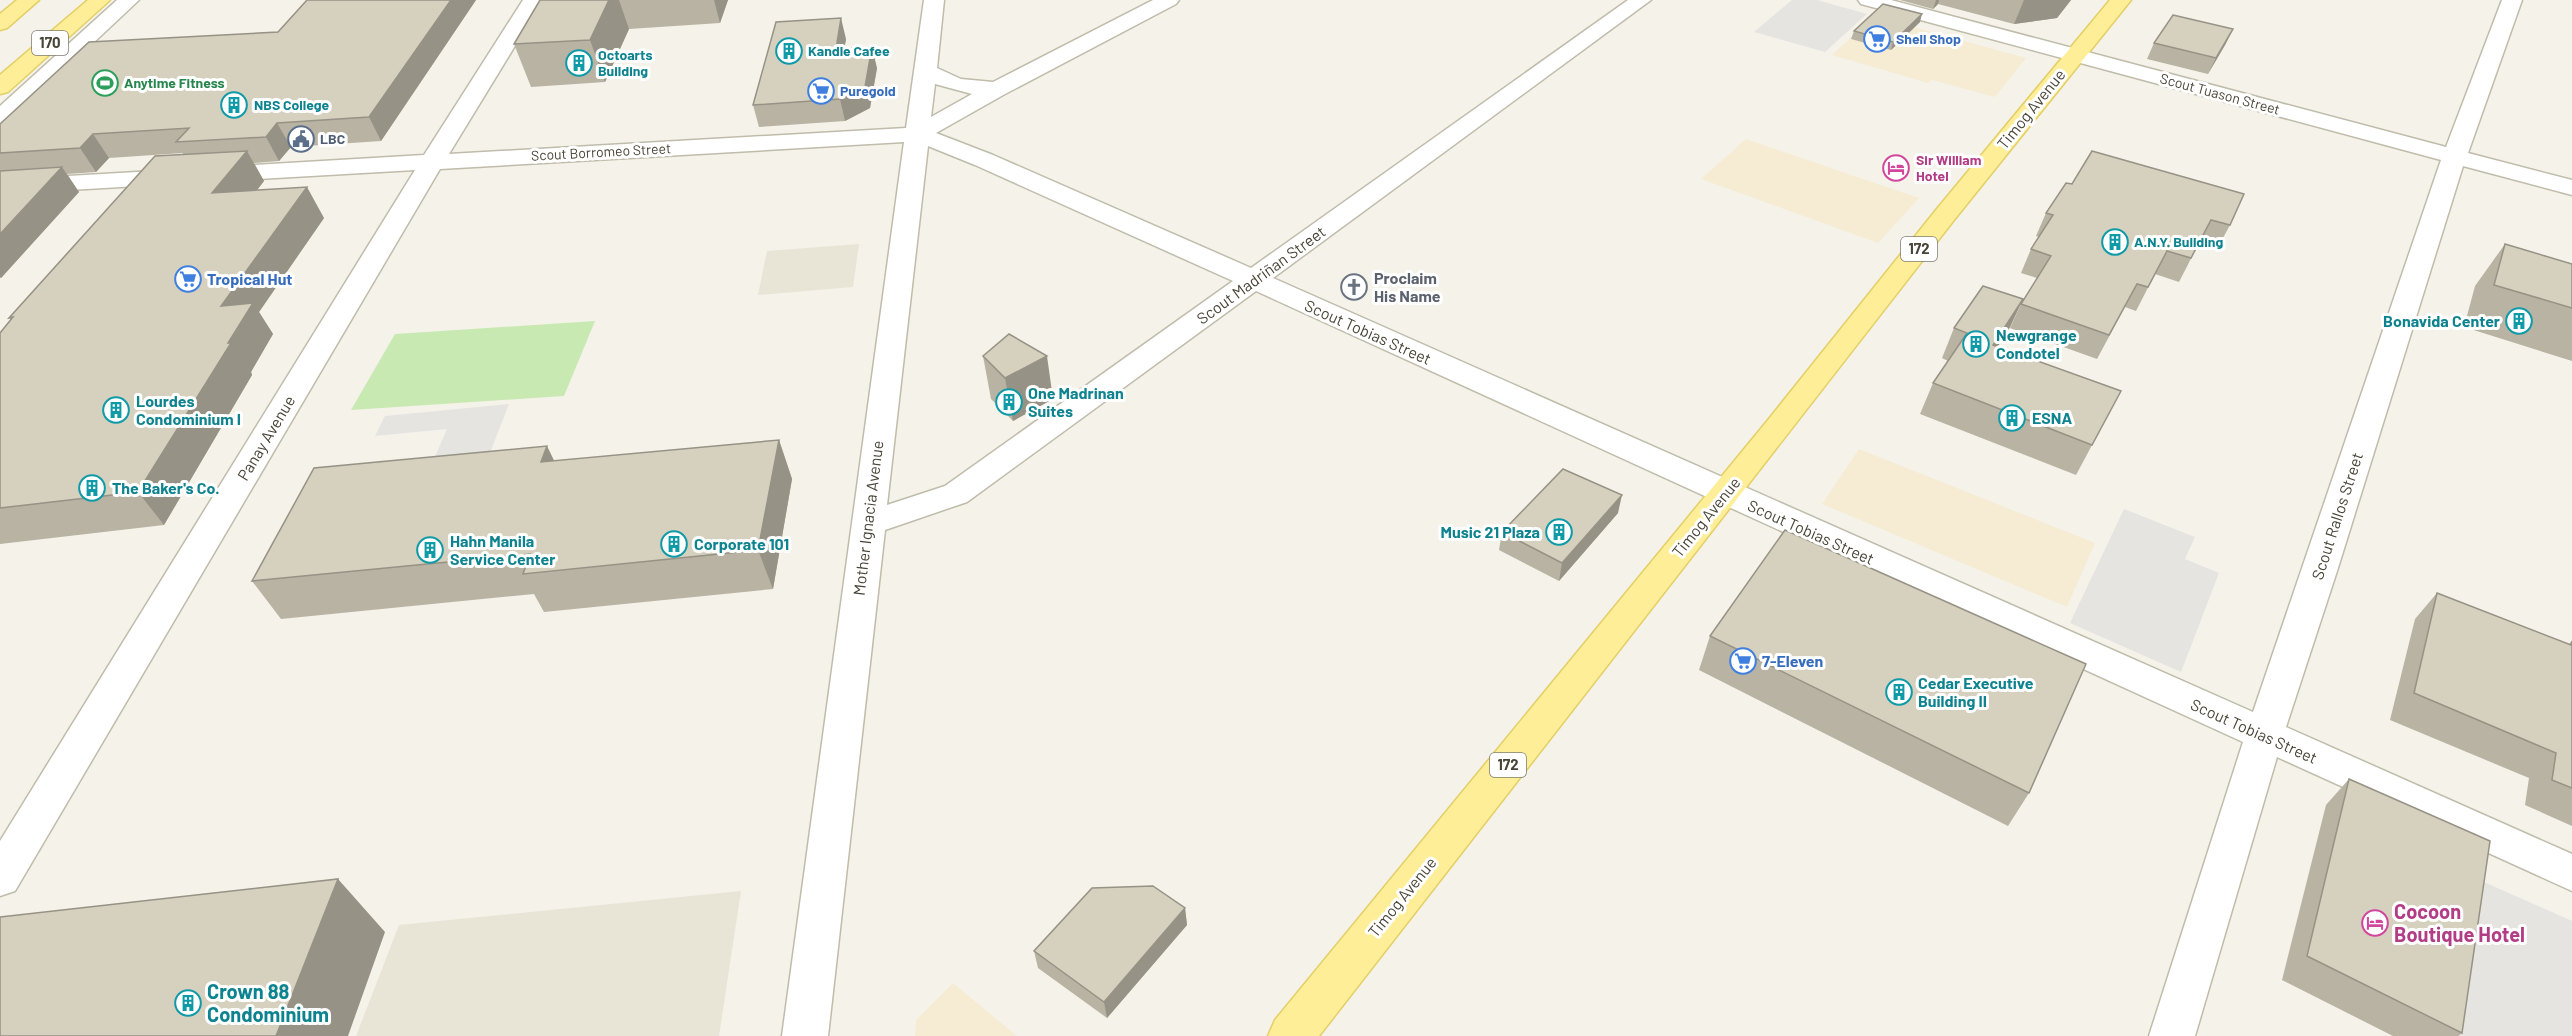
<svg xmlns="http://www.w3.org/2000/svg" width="2572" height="1036" viewBox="0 0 2572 1036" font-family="Barlow,sans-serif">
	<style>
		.residential { fill: #e8e5d7 }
		.commercial { fill: #f6ecd4 }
		.green { fill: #c9e9b2 }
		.parking { fill: #e6e4e0 }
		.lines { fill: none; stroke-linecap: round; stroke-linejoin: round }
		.minor-casing { stroke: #c0bcab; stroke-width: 3 }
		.major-casing { stroke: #e4cf67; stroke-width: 3 }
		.minor { fill: #fff; fill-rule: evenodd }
		.major { fill: #feee98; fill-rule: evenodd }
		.wall { fill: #b8b3a3 }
		.shaded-wall { fill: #969285 }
		.building { fill: #d6d0be; stroke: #969285; stroke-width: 1.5 }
		.labels { text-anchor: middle; stroke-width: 6; stroke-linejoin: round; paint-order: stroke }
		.far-shop-label { font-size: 14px; font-weight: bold; fill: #366cbe; stroke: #fff; text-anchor: start }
		.far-culture-label { font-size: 14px; font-weight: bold; fill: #0d838f; stroke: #fff; text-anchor: start }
		.far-leisure-label { font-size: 14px; font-weight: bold; fill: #27864d; stroke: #fff; text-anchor: start }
		.far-street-label { font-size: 14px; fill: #484437; stroke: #fff }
		.far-service-label { font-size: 14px; font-weight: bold; fill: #4e5e75; stroke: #fff; text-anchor: start }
		.far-hotel-label { font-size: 14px; font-weight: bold; fill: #b23c85; stroke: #fff; text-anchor: start }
		.shield { fill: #fff; stroke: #7f7c73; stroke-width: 1.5 }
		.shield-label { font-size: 15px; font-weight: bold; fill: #484437 }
		.street-label { font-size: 16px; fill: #484437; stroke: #fff }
		.worship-label { font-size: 16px; font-weight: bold; fill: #5b616d; stroke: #fff; text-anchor: start }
		.shop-label { font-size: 16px; font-weight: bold; fill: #366cbe; stroke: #fff; text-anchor: start }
		.culture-label { font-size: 16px; font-weight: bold; fill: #0d838f; stroke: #fff; text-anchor: start }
		.near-hotel-label { font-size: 20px; font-weight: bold; fill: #b23c85; stroke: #fff; text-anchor: start }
		.near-culture-label { font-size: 20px; font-weight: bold; fill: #0d838f; stroke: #fff; text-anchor: start }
	</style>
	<rect width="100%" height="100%" fill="#f4f2e9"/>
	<path class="residential" d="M 859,244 L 853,287 L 758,295 L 767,251 Z
		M 741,891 L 719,1036 L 356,1036 L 399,925 Z"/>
	<path class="commercial" d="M 1874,16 L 2026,58 L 1995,97 L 1932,80 L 1928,83 L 1832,55 Z
		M 1746,139 L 1919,198 L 1878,243 L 1701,179 Z
		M 1859,449 L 2095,543 L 2067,607 L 1822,504 Z
		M 953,983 L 1017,1036 L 915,1036 L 916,1020 Z"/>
	<path class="green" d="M 595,321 L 564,396 L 351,410 L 395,334 Z"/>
	<path class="parking" d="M 1792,0 L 1817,0 L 1867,14 L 1825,52 L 1754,32 Z
		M 509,404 L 477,486 L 420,491 L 447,429 L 375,436 L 385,416 Z
		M 2124,509 L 2195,537 L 2185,559 L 2219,573 L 2181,672 L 2070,623 Z
		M 2475,878 L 2572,921 L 2572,1036 L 2451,1036 Z"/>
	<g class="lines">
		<g class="minor-casing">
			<path id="minor" d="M 117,0 L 139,0 L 8,123 L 0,125 L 0,106 Z
				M 523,0 L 543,0 L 449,154 L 906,128 L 924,0 L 944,0 L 937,68 L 961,79 L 993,82 L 1153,0 L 1179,0 L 1176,4 L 1005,94 L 936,133 L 993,155 L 1251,268 L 1628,0 L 1651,0 L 1273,278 L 2253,712 L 2441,160 L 1861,4 L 1858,0 L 1891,0 L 2446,147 L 2502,0 L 2522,0 L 2468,153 L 2572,180 L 2572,195 L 2463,166 L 2338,568 L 2286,727 L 2572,854 L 2572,891 L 2277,757 L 2195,1036 L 2149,1036 L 2243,742 L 1256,291 L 967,502 L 885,530 L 828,1036 L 782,1036 L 904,142 L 440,169 L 15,891 L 0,896 L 0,841 L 415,170 L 0,194 L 0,180 L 424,155 ZM 935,84 L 972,94 L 931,117 ZM 928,146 L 975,165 L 1233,281 L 945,486 L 887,505 Z"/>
		</g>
		<g class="major-casing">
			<path id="major" d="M 17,0 L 39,0 L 7,28 L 0,30 L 0,14 Z
				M 88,0 L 110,0 L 8,92 L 0,94 L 0,75 Z
				M 2110,0 L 2131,0 L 1954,220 L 1319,1036 L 1268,1036 L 1275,1020 L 1768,420 L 1936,210 Z"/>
		</g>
		<use href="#minor" class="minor"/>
		<use href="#major" class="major"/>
	</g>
	<path class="wall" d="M 307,0 L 476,0 L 381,141 L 291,147 L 279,161 L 254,163 L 264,181 L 257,190 L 324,218 L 259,312 L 273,334 L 251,372 L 252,375 L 164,525 L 0,544 L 0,333 L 11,320 L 9,318 L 183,154 L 183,153 L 109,158 L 96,172 L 67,174 L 79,192 L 1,278 L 0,278 L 0,124 L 278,32 Z
		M 540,0 L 728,0 L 720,23 L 629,29 L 605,82 L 531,87 L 514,44 Z
		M 1900,0 L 2071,0 L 2057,18 L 2014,24 L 1938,4 L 1933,9 Z
		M 1920,22 L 1891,50 L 1851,39 L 1854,31 Z
		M 2233,29 L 2225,45 L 2208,74 L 2147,59 L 2154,43 Z
		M 846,39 L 844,49 L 877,68 L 870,108 L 845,121 L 759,127 L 753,105 Z
		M 2092,151 L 2230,225 L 2217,249 L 2199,243 L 2179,282 L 2155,274 L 2136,311 L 2125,307 L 2097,359 L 2010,328 L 2021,304 L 2037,278 L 2021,273 L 2031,249 L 2039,237 L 2036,236 L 2046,213 L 2072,184 Z
		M 2505,244 L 2572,264 L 2572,361 L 2464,327 L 2475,286 Z
		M 2023,299 L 2009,329 L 1998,346 L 2121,391 L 2076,475 L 1920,414 L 1933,383 L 1948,361 L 1942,358 L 1954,328 Z
		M 983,356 L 1053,399 L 1013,421 L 991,399 Z
		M 779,440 L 792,479 L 773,589 L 544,612 L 534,594 L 281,619 L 252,581 L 554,461 Z
		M 1618,513 L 1559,581 L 1499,550 L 1502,532 Z
		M 2437,593 L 2569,644 L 2572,641 L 2572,826 L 2525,805 L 2529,778 L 2390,720 L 2415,619 Z
		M 1710,636 L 2029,793 L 2008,826 L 1699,670 Z
		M 2349,779 L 2462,1033 L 2458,1036 L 2393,1036 L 2282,980 L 2326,805 Z
		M 1185,908 L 1187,925 L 1107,1018 L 1038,968 L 1034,951 Z"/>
	<path class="shaded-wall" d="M 451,0 L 476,0 L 381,141 L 369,117 Z
		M 609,0 L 619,0 L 629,29 L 605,82 L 590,40 Z
		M 714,0 L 728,0 L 720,23 Z
		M 1936,0 L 1939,0 L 1938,4 L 1933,9 Z
		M 2024,0 L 2071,0 L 2057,18 L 2014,24 Z
		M 1922,14 L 1920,22 L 1891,50 L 1893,42 Z
		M 841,18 L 846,39 L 841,70 L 836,49 Z
		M 2233,29 L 2225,45 L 2208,74 L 2216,58 Z
		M 872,47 L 877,68 L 870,108 L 845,121 L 840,99 Z
		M 277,123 L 291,147 L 279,161 L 266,137 Z
		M 93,134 L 109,158 L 96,172 L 80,148 Z
		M 247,151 L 264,181 L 231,224 L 212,193 Z
		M 62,167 L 79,192 L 1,278 L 0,276 L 0,234 Z
		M 307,187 L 324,218 L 259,312 L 273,334 L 251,372 L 252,375 L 164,525 L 138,492 L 228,343 L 221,306 Z
		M 2023,299 L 2009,329 L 1980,375 L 1993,345 Z
		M 1047,356 L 1053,399 L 1013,421 L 1005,378 Z
		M 779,440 L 792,479 L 773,589 L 758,550 Z
		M 547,446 L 566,485 L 541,462 Z
		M 1622,495 L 1618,513 L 1559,581 L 1562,563 Z
		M 338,879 L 385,932 L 348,1036 L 276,1036 Z
		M 1185,908 L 1187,925 L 1107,1018 L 1104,1002 Z"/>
	<path class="building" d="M 307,0 L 451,0 L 369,117 L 277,123 L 266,137 L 176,142 L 189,128 L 93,134 L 80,148 L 0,153 L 0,124 L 89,42 L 278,32 Z
		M 540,0 L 609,0 L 590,40 L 514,44 Z
		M 1883,4 L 1922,14 L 1893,42 L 1854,31 Z
		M 2173,15 L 2233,29 L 2216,58 L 2154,43 Z
		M 841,18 L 836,49 L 872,47 L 865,87 L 840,99 L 753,105 L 776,22 Z
		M 247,151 L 212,193 L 307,187 L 221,306 L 253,303 L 228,343 L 231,343 L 138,492 L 0,508 L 0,333 L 13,317 L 9,318 L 155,156 Z
		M 2092,151 L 2244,194 L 2230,225 L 2211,220 L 2191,258 L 2167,251 L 2148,287 L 2137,284 L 2109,335 L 2021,304 L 2051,256 L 2031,249 L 2053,215 L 2046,213 L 2066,183 L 2072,184 Z
		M 62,167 L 0,234 L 0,171 Z
		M 2505,244 L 2572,264 L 2572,308 L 2494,285 Z
		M 1983,286 L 2023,299 L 1993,345 L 2121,391 L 2092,445 L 1933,383 L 1967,333 L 1954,328 Z
		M 1009,334 L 1047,356 L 1005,378 L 983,356 Z
		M 779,440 L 758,550 L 523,574 L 530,554 L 252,581 L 314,468 L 547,446 L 541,462 Z
		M 1563,469 L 1622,495 L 1562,563 L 1502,532 Z
		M 1785,530 L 2086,664 L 2029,793 L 1710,636 Z
		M 2437,593 L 2571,645 L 2572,641 L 2572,788 L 2552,780 L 2556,753 L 2414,693 Z
		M 2349,779 L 2490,841 L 2462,1033 L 2307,956 Z
		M 338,879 L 276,1036 L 0,1036 L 0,917 Z
		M 1153,886 L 1185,908 L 1104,1002 L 1034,951 L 1092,888 Z"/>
	<defs>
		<g id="supermarket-ring" transform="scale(1.35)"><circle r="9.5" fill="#fff" stroke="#3f7fe0" stroke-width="1.5"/><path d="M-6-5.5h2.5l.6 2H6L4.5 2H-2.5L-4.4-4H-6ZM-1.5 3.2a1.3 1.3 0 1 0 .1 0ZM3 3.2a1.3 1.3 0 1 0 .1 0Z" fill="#3f7fe0"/></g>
		<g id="building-ring" transform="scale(1.35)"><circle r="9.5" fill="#fff" stroke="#0f9aa8" stroke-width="1.5"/><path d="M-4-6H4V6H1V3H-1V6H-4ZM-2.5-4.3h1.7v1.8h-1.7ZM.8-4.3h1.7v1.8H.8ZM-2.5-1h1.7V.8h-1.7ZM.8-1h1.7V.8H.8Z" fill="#0f9aa8"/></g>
		<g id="stadium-ring" transform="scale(1.35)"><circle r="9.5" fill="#fff" stroke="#2e9e5b" stroke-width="1.5"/><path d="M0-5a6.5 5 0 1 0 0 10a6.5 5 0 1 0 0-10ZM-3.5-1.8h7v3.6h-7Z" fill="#2e9e5b"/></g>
		<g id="civic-ring" transform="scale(1.35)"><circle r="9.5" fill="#fff" stroke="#5c6f8a" stroke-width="1.5"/><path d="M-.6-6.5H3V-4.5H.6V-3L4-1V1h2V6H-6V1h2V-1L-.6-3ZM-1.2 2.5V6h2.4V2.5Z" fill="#5c6f8a"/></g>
		<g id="hotel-ring" transform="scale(1.35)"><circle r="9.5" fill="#fff" stroke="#d1479c" stroke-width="1.5"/><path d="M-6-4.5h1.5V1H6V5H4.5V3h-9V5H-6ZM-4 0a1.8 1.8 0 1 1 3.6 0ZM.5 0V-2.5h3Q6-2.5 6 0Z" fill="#d1479c"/></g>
		<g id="church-ring" transform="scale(1.35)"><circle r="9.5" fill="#fff" stroke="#6b7280" stroke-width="1.5"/><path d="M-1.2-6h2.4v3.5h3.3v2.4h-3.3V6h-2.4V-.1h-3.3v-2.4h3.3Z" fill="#6b7280"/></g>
	</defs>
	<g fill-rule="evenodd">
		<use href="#supermarket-ring" x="1877" y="39"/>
		<use href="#building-ring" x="789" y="51"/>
		<use href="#building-ring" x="579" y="63"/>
		<use href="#stadium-ring" x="105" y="83"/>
		<use href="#supermarket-ring" x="821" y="91"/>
		<use href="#building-ring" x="234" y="105"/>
		<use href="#civic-ring" x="301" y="139"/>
		<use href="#hotel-ring" x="1896" y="168"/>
		<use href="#building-ring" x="2115" y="242"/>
		<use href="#supermarket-ring" x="188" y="279"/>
		<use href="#church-ring" x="1354" y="287"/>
		<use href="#building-ring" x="2519" y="321"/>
		<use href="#building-ring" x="1976" y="344"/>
		<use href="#building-ring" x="1009" y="402"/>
		<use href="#building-ring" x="116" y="410"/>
		<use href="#building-ring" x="2012" y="418"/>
		<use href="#building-ring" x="92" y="488"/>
		<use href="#building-ring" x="1559" y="532"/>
		<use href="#building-ring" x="674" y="544"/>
		<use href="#building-ring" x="430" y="550"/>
		<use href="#supermarket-ring" x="1743" y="661"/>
		<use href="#building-ring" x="1899" y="692"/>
		<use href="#hotel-ring" x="2375" y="923"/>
		<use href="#building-ring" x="188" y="1003"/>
	</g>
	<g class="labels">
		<g class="far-shop-label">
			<text x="1896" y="44">Shell Shop</text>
			<text x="840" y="96">Puregold</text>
		</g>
		<g class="far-culture-label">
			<text x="808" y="56">Kandle Cafee</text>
			<text x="598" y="60">Octoarts<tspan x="598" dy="16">Building</tspan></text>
			<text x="254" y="110">NBS College</text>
			<text x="2134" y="247">A.N.Y. Building</text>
		</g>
		<g class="far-leisure-label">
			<text x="124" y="88">Anytime Fitness</text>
		</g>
		<g class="far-street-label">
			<text transform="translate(2220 94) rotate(15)" y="5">Scout Tuason Street</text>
			<text transform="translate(601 152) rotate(-3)" y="5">Scout Borromeo Street</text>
		</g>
		<g class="far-service-label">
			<text x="320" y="144">LBC</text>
		</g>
		<g class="far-hotel-label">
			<text x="1916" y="165">Sir William<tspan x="1916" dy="16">Hotel</tspan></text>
		</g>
		<g class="shield">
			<rect x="32" y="31" width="36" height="24" rx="4.5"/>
			<rect x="1901" y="237" width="36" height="24" rx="4.5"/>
			<rect x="1490" y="753" width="36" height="24" rx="4.5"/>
		</g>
		<g class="shield-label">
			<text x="50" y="48">170</text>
			<text x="1919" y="254">172</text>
			<text x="1508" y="770">172</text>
		</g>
		<g class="street-label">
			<text transform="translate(2031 109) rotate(-51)" y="6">Timog Avenue</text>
			<text transform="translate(1261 275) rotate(-36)" y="6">Scout Madriñan Street</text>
			<text transform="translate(1368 332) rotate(24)" y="6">Scout Tobias Street</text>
			<text transform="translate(266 438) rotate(-59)" y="6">Panay Avenue</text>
			<text transform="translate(2337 516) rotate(-72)" y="6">Scout Rallos Street</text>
			<text transform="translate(1706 517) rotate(-51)" y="6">Timog Avenue</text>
			<text transform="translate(868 518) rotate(-83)" y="6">Mother Ignacia Avenue</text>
			<text transform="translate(1811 532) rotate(24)" y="6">Scout Tobias Street</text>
			<text transform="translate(2254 731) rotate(24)" y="6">Scout Tobias Street</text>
			<text transform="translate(1402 897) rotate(-51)" y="6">Timog Avenue</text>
		</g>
		<g class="worship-label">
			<text x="1374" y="284">Proclaim<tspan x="1374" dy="18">His Name</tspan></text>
		</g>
		<g class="shop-label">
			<text x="207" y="285">Tropical Hut</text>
			<text x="1762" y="667">7-Eleven</text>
		</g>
		<g class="culture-label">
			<text x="2500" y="327" text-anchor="end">Bonavida Center</text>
			<text x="1996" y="341">Newgrange<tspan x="1996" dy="18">Condotel</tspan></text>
			<text x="1028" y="399">One Madrinan<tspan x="1028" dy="18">Suites</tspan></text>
			<text x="136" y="407">Lourdes<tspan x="136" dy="18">Condominium I</tspan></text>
			<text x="2032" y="424">ESNA</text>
			<text x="112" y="494">The Baker's Co.</text>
			<text x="1540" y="538" text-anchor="end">Music 21 Plaza</text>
			<text x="450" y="547">Hahn Manila<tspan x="450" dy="18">Service Center</tspan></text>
			<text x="694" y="550">Corporate 101</text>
			<text x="1918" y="689">Cedar Executive<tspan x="1918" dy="18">Building II</tspan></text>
		</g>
		<g class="near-hotel-label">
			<text x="2394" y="919">Cocoon<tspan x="2394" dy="23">Boutique Hotel</tspan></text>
		</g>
		<g class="near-culture-label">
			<text x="207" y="999">Crown 88<tspan x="207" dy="23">Condominium</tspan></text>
		</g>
	</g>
</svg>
